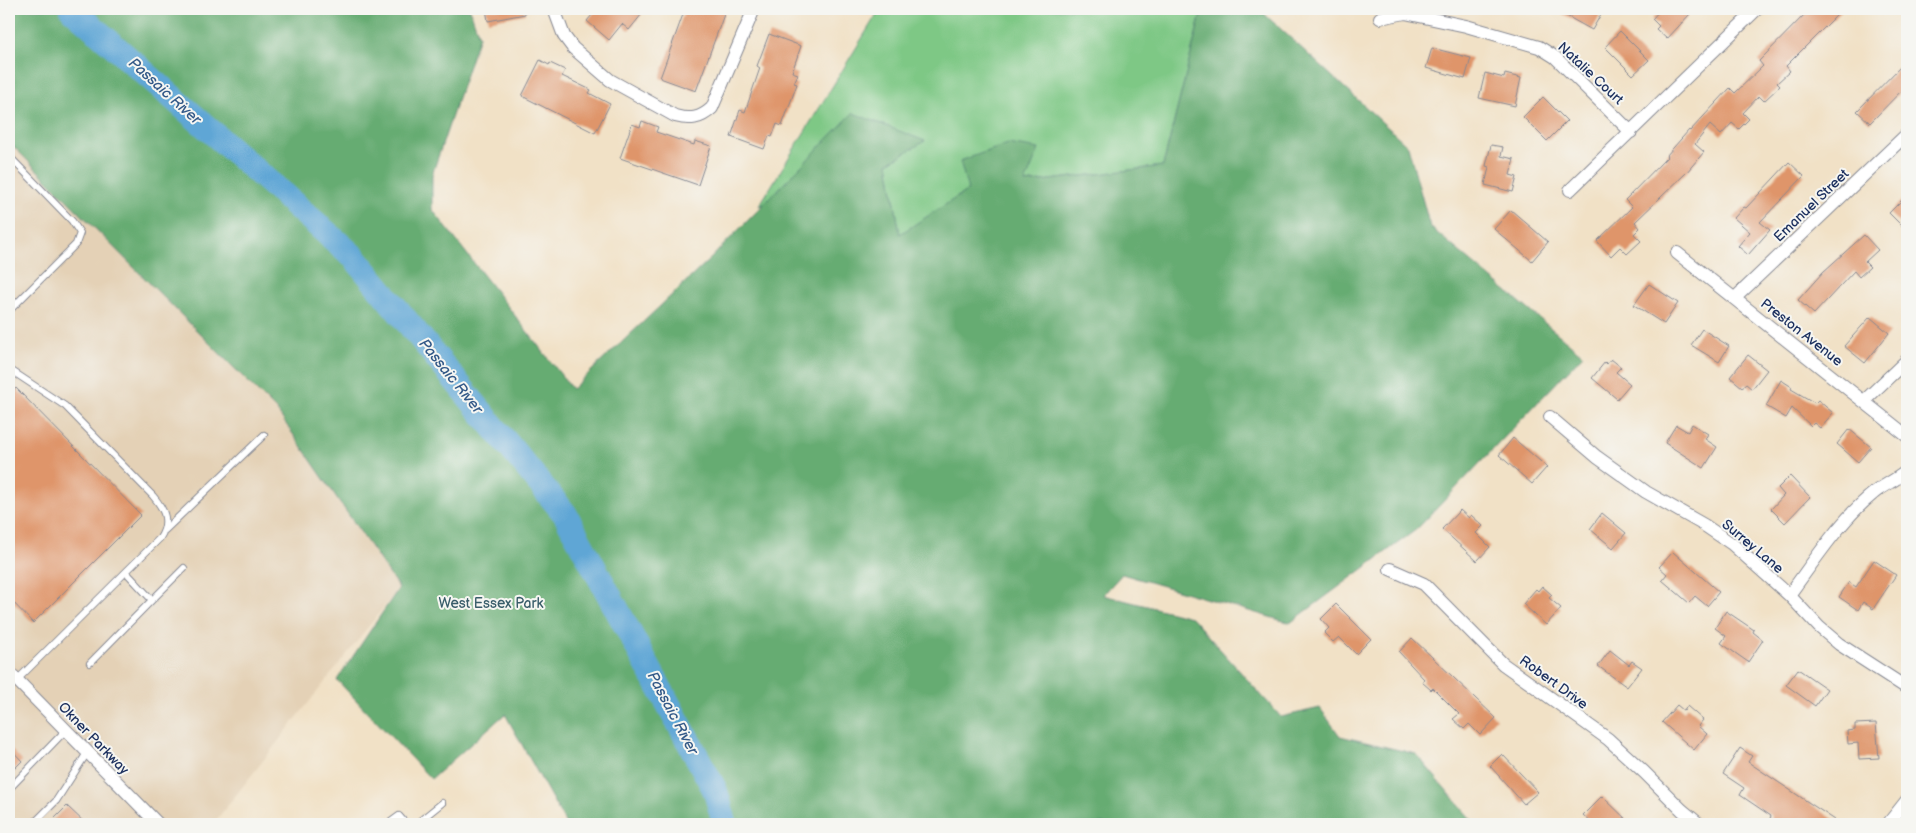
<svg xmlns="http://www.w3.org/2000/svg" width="1916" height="833" viewBox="0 0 1916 833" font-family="'Balsamiq Sans',sans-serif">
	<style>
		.built { fill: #e4d1b6 }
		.green { fill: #7ec885; stroke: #4c7c72 }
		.forest { fill: #66ac72; stroke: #406e68 }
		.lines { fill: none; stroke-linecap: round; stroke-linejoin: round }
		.river { stroke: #5fa6d5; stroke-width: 25 }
		.building { fill: #df956a }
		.lane-casing { stroke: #868892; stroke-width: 8 }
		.street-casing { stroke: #868892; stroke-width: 14 }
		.lane { stroke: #fff; stroke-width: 6 }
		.street { stroke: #fff; stroke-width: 12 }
		.labels { text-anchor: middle; stroke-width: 4; stroke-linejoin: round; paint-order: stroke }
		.street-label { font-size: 14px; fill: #1b2f5e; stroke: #f6f6f2 }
		.park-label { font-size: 14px; fill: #395d6a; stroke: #f6f6f2 }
		.water-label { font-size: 15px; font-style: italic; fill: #335988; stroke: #f6f6f2 }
	</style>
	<rect width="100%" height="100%" fill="#f6f6f2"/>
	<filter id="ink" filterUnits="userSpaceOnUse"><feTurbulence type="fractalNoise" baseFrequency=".02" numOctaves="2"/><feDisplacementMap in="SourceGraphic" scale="10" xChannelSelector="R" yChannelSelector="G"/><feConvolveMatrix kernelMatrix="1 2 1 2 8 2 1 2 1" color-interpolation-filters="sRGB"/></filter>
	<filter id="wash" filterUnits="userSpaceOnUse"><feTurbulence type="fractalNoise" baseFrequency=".0096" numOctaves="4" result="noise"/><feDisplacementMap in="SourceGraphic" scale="20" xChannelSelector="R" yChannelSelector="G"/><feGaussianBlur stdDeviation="1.12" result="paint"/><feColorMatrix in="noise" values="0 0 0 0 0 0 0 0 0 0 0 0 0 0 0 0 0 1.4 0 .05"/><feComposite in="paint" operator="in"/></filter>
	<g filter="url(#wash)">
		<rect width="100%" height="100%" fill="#f1e1c6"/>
		<path class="built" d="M 9,142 L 277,411 L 399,588 L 213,824 L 9,824 Z"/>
		<path class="green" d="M 880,9 L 1204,9 L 1201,14 L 1163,166 L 968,190 L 900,235 L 888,163 L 924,141 L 759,206 Z"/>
		<path class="forest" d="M 9,9 L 470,9 L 479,36 L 432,175 L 432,209 L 572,389 L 710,259 L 853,113 L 925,141 L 888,163 L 900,234 L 968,190 L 960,161 L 1008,144 L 1039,149 L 1025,183 L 1163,166 L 1201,14 L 1204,9 L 1259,9 L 1408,146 L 1430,227 L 1583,355 L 1417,529 L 1290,623 L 1122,574 L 1103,595 L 1191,617 L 1281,717 L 1320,708 L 1340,736 L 1416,754 L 1475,824 L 566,824 L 505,714 L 431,779 L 337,680 L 399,588 L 277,411 L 9,142 Z"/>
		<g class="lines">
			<path class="river" d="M 72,9 L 354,257 L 565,514 L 715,790 L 725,824"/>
		</g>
		<g id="blocks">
			<path class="building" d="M 486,9 L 524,9 L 525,14 L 488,21 Z
				M 597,9 L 646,9 L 629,30 L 622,24 L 609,40 L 587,21 Z
				M 685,9 L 726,9 L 696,91 L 660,78 Z
				M 1554,9 L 1604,9 L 1592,30 Z
				M 1661,9 L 1684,9 L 1690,14 L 1667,39 L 1656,29 L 1659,26 L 1652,19 Z
				M 1810,9 L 1843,9 L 1786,66 L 1790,71 L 1777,83 L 1780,86 L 1764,101 L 1759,96 L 1743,113 L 1749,119 L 1739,129 L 1732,123 L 1721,135 L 1710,125 L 1695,144 L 1704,152 L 1686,173 L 1635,222 L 1640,228 L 1634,234 L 1641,241 L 1627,254 L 1620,247 L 1611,256 L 1597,241 L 1632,207 L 1625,200 L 1667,157 L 1666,156 L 1689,130 L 1690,131 L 1730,88 L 1735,93 L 1763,66 L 1759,61 Z
				M 1620,31 L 1649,60 L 1633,75 L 1605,47 Z
				M 769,34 L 801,46 L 792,72 L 798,74 L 794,83 L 797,84 L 782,126 L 777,124 L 772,137 L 769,136 L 764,149 L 731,137 L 740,110 L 745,112 L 760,68 L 757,66 Z
				M 1432,48 L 1471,58 L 1465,79 L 1426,68 Z
				M 540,60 L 549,65 L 550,63 L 565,70 L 562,76 L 591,90 L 589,93 L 610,104 L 595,133 L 522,96 Z
				M 1907,60 L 1907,85 L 1870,123 L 1857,111 Z
				M 1485,73 L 1504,78 L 1505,74 L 1521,78 L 1515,106 L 1479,98 Z
				M 1543,97 L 1567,121 L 1547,141 L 1523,117 Z
				M 642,121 L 658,127 L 656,132 L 694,145 L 695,141 L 711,146 L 698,185 L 620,158 L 632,124 L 640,127 Z
				M 1491,145 L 1503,147 L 1501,156 L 1514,159 L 1510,175 L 1517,177 L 1513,192 L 1485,185 L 1489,167 L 1486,166 Z
				M 1789,162 L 1804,176 L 1760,222 L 1770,230 L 1748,255 L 1738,246 L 1750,232 L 1734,218 L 1744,207 L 1746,208 Z
				M 1907,195 L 1907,231 L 1889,213 Z
				M 1511,210 L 1548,242 L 1532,261 L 1494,229 Z
				M 1864,235 L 1878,250 L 1865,262 L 1870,267 L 1859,277 L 1854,271 L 1814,314 L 1798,300 L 1823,272 Z
				M 1649,284 L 1678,303 L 1664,324 L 1634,305 Z
				M 1870,317 L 1889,333 L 1865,363 L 1844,346 Z
				M 1702,329 L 1729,346 L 1719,362 L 1691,345 Z
				M 1748,355 L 1767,370 L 1752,389 L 1746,384 L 1742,387 L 1730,377 Z
				M 1611,359 L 1621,367 L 1616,372 L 1630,384 L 1617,399 L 1592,378 L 1605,362 L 1607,364 Z
				M 1781,380 L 1792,387 L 1791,389 L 1815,403 L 1818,400 L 1833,413 L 1820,428 L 1814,423 L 1811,426 L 1792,408 L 1786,418 L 1766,406 Z
				M 16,388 L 141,515 L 33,623 L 9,598 L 9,395 Z
				M 1692,424 L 1708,434 L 1705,439 L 1717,447 L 1704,468 L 1665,443 L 1676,425 L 1688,432 Z
				M 1849,429 L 1871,447 L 1858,462 L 1837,444 Z
				M 1513,438 L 1547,467 L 1532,484 L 1499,455 Z
				M 1790,476 L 1810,497 L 1785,523 L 1771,509 L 1784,495 L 1778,488 Z
				M 1460,510 L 1469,518 L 1471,515 L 1483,526 L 1476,533 L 1490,547 L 1477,561 L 1442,529 Z
				M 1602,513 L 1626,533 L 1613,548 L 1590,529 Z
				M 1673,552 L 1719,592 L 1707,606 L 1695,596 L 1689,603 L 1662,580 L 1667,574 L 1659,567 Z
				M 1874,560 L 1896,575 L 1873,609 L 1863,602 L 1858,610 L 1839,597 L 1849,582 L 1856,587 Z
				M 1542,586 L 1552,595 L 1549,598 L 1561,608 L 1546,625 L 1523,604 L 1536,589 L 1538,591 Z
				M 1336,604 L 1371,639 L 1356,654 L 1339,637 L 1333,642 L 1324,633 L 1329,628 L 1321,619 Z
				M 1726,611 L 1754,630 L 1753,632 L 1763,640 L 1748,662 L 1721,643 L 1726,636 L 1715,628 Z
				M 1412,638 L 1496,718 L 1480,735 L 1469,724 L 1464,729 L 1453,719 L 1459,714 L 1433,688 L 1431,690 L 1422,682 L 1424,679 L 1399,652 Z
				M 1610,650 L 1629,665 L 1632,661 L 1642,668 L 1627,687 L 1598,666 Z
				M 1798,669 L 1827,689 L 1815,706 L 1786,685 Z
				M 1677,705 L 1684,711 L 1687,706 L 1703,720 L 1698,726 L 1707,734 L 1694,750 L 1662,722 Z
				M 1876,723 L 1879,758 L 1859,759 L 1858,743 L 1848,744 L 1847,731 L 1855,730 L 1855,724 Z
				M 9,747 L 22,761 L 9,774 Z
				M 1740,748 L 1752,756 L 1748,762 L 1841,824 L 1778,824 L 1770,818 L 1771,816 L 1740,795 L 1744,788 L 1723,774 Z
				M 1502,754 L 1538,792 L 1524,804 L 1490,766 Z
				M 1602,796 L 1631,824 L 1593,824 L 1583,815 Z
				M 67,806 L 86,824 L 49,824 Z"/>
		</g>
	</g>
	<g filter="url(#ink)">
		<use href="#blocks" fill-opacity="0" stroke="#868892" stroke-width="1"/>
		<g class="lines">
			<g class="lane-casing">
				<path id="lane" d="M 9,156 L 72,221 L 80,233 L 76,244 L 9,311
					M 9,369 L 65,406 L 153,496 C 165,510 170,522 160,538 L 17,680
					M 165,530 L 264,435
					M 126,572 L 152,600 L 184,568
					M 90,663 L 152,600
					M 9,789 L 66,730
					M 33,824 L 56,801 L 87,753
					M 388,824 L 399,816 L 406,824
					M 416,824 L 442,803"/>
			</g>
			<g class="street-casing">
				<path id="street" d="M 554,9 L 564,36 L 573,48 L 610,80 L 675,116 C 690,120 700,119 712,108 L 754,9
					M 1380,18 L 1405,13 L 1466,26 L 1539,47 L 1555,57 L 1631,132
					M 1570,190 L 1757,9
					M 1677,253 L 1907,436
					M 1735,298 L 1907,134
					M 1864,401 L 1907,360
					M 1550,417 L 1597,457 L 1646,492 L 1704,525 L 1732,544 L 1789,595 L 1819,627 L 1839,644 L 1907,688
					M 1390,569 L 1424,584 L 1503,664 L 1608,739 L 1644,772 L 1682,810 L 1699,824
					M 1789,595 C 1815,560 1840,520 1875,492 C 1885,485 1897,479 1907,471
					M 9,672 L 158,824
					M 1888,824 L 1907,800"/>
			</g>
			<use href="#lane" class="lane"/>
			<use href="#street" class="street"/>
		</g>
	</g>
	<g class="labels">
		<g class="street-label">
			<text transform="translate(1591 73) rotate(43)" y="5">Natalie Court</text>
			<text transform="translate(1811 205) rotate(-44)" y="5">Emanuel Street</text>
			<text transform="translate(1802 332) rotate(38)" y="5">Preston Avenue</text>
			<text transform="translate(1753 546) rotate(40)" y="5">Surrey Lane</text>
			<text transform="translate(1554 682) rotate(36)" y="5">Robert Drive</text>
			<text transform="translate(94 738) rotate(46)" y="5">Okner Parkway</text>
		</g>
		<g class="park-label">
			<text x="491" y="608">West Essex Park</text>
		</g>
		<g class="water-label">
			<text transform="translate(165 91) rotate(42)" y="5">Passaic River</text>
			<text transform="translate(451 376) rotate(51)" y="5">Passaic River</text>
			<text transform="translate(673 713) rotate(62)" y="5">Passaic River</text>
		</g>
	</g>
	<rect width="1916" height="833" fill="none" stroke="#f6f6f2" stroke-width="30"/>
</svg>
